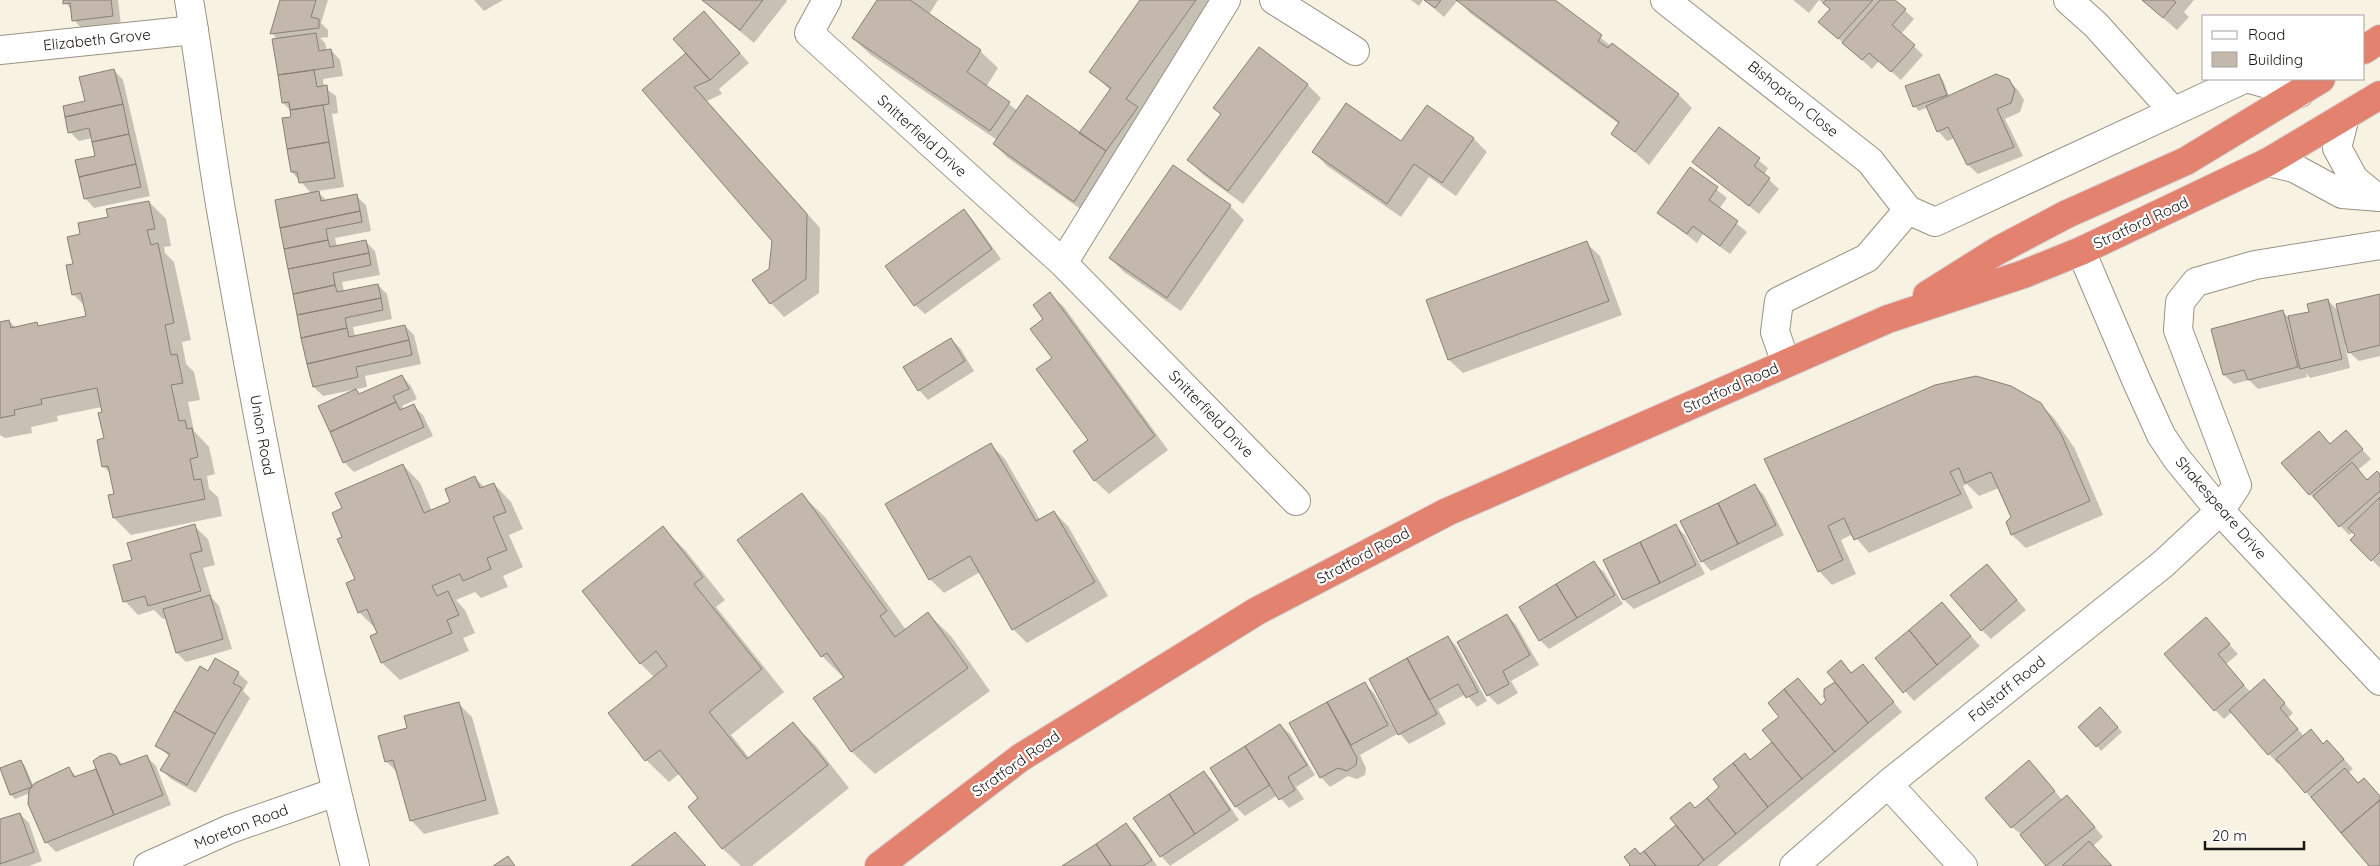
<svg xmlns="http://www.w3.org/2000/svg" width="2380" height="866" viewBox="0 0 2380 866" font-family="Quicksand,sans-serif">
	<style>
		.shadow { fill: #0003 }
		.building { fill: #c3b8ab; stroke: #887f73 }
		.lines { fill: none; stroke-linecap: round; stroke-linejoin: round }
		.street-casing { stroke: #999385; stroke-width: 30 }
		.secondary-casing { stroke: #999385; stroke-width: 30 }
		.highway-casing { stroke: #d6d5d4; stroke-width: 30 }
		.street { stroke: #fff; stroke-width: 28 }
		.secondary { stroke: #fff; stroke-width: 28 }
		.highway { stroke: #e48270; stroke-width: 28 }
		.labels { text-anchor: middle; stroke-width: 4.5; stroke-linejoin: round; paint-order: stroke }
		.street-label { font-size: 15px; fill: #191712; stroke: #fff }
	</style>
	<rect width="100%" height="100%" fill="#f8f2e2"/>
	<path class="shadow" d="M 64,0 L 118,0 L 121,25 L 83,30 L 74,20 L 72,11 Z
		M 281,0 L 328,0 L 321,23 L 328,30 L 328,37 L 320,38 L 325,43 L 327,51 L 331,50 L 340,60 L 343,76 L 323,79 L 324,87 L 336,96 L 338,113 L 332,114 L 344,187 L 317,191 L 327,201 L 356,196 L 366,205 L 371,231 L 335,238 L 337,247 L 366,242 L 375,251 L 380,275 L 342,282 L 344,292 L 378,285 L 387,294 L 392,319 L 353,327 L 355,337 L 405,326 L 414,335 L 421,364 L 365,376 L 367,387 L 323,396 L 314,387 L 312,194 L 292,172 L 292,118 L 291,111 L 283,103 L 274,40 L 278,40 L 272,33 Z
		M 474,0 L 503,0 L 484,11 Z
		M 702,0 L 786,0 L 787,1 L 754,43 Z
		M 879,0 L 938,0 L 928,16 L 980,51 L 998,68 L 986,87 L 1018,111 L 1080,134 L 1110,90 L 1091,72 L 1141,0 L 1219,0 L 1089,215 L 1008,158 L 994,144 L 997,140 L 871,55 L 853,38 Z
		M 1411,0 L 1423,0 L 1419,6 Z
		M 1424,0 L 1553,0 L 1611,46 L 1678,94 L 1692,108 L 1649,165 L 1613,133 L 1619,124 L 1470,13 L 1458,0 L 1444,17 Z
		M 1793,0 L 1894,0 L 1914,19 L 1901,34 L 1923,55 L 1901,80 L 1879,61 L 1872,69 L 1820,22 L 1831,10 L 1819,0 L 1809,13 Z
		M 2142,0 L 2194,0 L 2184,12 L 2189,17 L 2177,30 Z
		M 713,22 L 749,63 L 719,89 L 722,94 L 707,101 L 820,228 L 819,293 L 784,317 L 771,303 L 773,241 L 644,90 L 688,53 Z
		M 1259,48 L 1308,85 L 1321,98 L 1243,204 L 1202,174 L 1189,160 L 1222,115 Z
		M 114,70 L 123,80 L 150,196 L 94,208 L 85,198 L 96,157 L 92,138 L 79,141 L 70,132 L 87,102 Z
		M 1939,75 L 1943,80 L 1949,96 L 2008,80 L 2018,90 L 2024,100 L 2020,112 L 2005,119 L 2023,156 L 1978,174 L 1968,165 L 1955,138 L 1947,141 L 1938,131 L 1928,107 L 1919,111 L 1914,106 Z
		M 1720,129 L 1768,168 L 1764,175 L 1779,189 L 1759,214 L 1694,162 Z
		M 1473,138 L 1487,152 L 1456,196 L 1429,177 L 1401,217 L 1327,166 L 1314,152 Z
		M 1691,169 L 1727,198 L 1719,209 L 1747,232 L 1730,254 L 1703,234 L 1697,243 L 1659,213 Z
		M 149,202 L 166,219 L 171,246 L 164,247 L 165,253 L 174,262 L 191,340 L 182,342 L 186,364 L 194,372 L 200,400 L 188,402 L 194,431 L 209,447 L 215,474 L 207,476 L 209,489 L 218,497 L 222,516 L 131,535 L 114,518 L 115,495 L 111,474 L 103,466 L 105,439 L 102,407 L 57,416 L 58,421 L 31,427 L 32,433 L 5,438 L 0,435 L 0,323 L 9,321 L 16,328 L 37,324 L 40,327 L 87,317 L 85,306 L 73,294 L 75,265 L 82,235 L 109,218 Z
		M 1230,206 L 1244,220 L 1181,311 L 1124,272 L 1110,258 Z
		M 964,210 L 973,220 L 1001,259 L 925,314 L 915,305 Z
		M 1586,243 L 1600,256 L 1622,315 L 1463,373 L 1449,360 L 1428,301 Z
		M 1050,294 L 1064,307 L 1168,450 L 1109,494 L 1095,481 L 1074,452 L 1090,440 L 1054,358 L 1045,320 Z
		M 2380,295 L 2380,356 L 2359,361 L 2349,352 L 2347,345 L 2345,345 L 2350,368 L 2310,378 L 2306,373 L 2307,377 L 2258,389 L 2249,380 L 2234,384 L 2224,375 L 2213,330 L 2283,312 L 2288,317 L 2310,312 L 2328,300 L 2339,312 Z
		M 951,339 L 960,348 L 974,371 L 928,400 L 919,390 Z
		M 402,376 L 411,386 L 417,399 L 402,406 L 404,410 L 413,405 L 423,415 L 433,436 L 354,472 L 344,462 L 356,390 L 361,395 Z
		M 2040,404 L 2054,418 L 2075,449 L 2103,515 L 2026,548 L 2012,535 L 2007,523 L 2012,518 L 1999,488 L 1979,496 L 1967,484 L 1963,486 L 1973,508 L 1869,553 L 1853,534 L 1841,540 L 1856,574 L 1832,585 L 1819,571 L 1765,460 Z
		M 2346,431 L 2371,459 L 2358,470 L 2368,481 L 2380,475 L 2380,568 L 2352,540 L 2357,535 L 2353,532 L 2349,535 L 2310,494 L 2319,432 L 2331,445 Z
		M 991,445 L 1005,459 L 1040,520 L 1054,512 L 1068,526 L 1108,596 L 1027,643 L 1013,629 L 980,572 L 944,593 L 930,579 L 887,504 Z
		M 403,465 L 420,483 L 432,511 L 451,502 L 474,477 L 485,488 L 494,484 L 511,502 L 523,529 L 509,535 L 523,567 L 503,576 L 508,587 L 481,598 L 475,592 L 456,600 L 465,610 L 475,633 L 463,638 L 469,651 L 400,680 L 382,663 L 371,637 L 378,634 L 376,629 L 359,612 L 356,580 L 344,538 L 343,509 Z
		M 1755,486 L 1764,495 L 1784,535 L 1711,571 L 1702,561 Z
		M 802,495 L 825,517 L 906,630 L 928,614 L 951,636 L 990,691 L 875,774 L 852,752 L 815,699 L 844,678 L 822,656 Z
		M 194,526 L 208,539 L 215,565 L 203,568 L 212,598 L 219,606 L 232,649 L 186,662 L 177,653 L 167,618 L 163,619 L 154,610 L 138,615 L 125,601 Z
		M 1676,526 L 1685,535 L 1705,574 L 1634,609 L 1624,600 L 1605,561 Z
		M 662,527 L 685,550 L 725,600 L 716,607 L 784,692 L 731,735 L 750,759 L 793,724 L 816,746 L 849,788 L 752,866 L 741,866 L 723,849 L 690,807 L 700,798 L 680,773 L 669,782 L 646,760 L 654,677 L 641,664 L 583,591 Z
		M 1594,563 L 1604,572 L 1623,604 L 1549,649 L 1540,640 Z
		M 1987,565 L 2026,610 L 1991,639 L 1982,630 Z
		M 1942,604 L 1980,646 L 1914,701 L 1876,659 Z
		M 1507,615 L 1516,625 L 1539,665 L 1511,681 L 1518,693 L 1498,705 L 1488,695 L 1459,643 Z
		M 2206,619 L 2238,654 L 2226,664 L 2251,693 L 2273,690 L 2293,713 L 2288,718 L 2304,736 L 2311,731 L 2324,745 L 2337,751 L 2353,769 L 2348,773 L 2358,784 L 2380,797 L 2380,866 L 2370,866 L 2280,762 L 2278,764 L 2269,754 L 2232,712 L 2224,719 L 2215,710 Z
		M 1448,637 L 1457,647 L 1487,701 L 1477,707 L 1466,694 L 1438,709 L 1446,724 L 1409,744 L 1400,734 L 1370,679 Z
		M 1841,662 L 1853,674 L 1863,666 L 1902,712 L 1717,866 L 1631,866 L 1774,742 L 1781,717 L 1798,679 L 1822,705 L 1828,700 L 1825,690 L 1837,682 Z
		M 208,672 L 238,673 L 248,682 L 243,691 L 250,698 L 196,793 L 171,779 L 162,770 L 170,757 L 156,745 Z
		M 1364,683 L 1374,693 L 1397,734 L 1360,755 L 1366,768 L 1365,775 L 1357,779 L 1348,776 L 1330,787 L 1321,777 L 1290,723 Z
		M 458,703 L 472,717 L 499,814 L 424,834 L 411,820 L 397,772 L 386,761 L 409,729 Z
		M 2105,713 L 2122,732 L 2101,751 L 2097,746 Z
		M 1280,725 L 1290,734 L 1315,775 L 1296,787 L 1304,799 L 1289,808 L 1278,795 L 1245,816 L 1236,807 Z
		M 146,756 L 156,766 L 171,805 L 56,852 L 46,842 L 30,793 L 15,799 L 11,795 L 21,761 L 25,766 L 34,787 L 69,769 L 77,777 L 97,769 L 116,757 L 123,765 Z
		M 2038,771 L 2063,801 L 2077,806 L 2103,837 L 2093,846 L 2111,866 L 2048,866 L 2022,835 L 2012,827 Z
		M 1204,772 L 1213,781 L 1239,820 L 1170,866 L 1161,856 Z
		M 20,814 L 29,823 L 42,861 L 29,866 L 0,866 L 0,821 Z
		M 1126,825 L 1136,834 L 1157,866 L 1064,866 Z"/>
	<path class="building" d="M 63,0 L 111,0 L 113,16 L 72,21 L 70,3 L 63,4 Z
		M 280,0 L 316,0 L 311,17 L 319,19 L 319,28 L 270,34 Z
		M 702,0 L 763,0 L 740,30 Z
		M 877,0 L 910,0 L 981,50 L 967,72 L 1010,102 L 990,131 L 852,38 Z
		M 1140,0 L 1196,0 L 1126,99 L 1138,107 L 1106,151 L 1079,133 L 1111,88 L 1089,72 Z
		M 1424,0 L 1441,0 L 1435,8 Z
		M 1456,0 L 1555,0 L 1602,35 L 1598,41 L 1608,48 L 1612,43 L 1679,94 L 1635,152 L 1611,134 L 1619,122 Z
		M 1826,0 L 1873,0 L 1838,39 L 1818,22 L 1830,9 L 1823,3 Z
		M 1880,0 L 1895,0 L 1906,9 L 1892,25 L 1915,45 L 1891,72 L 1869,53 L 1862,60 L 1842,43 Z
		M 2142,0 L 2173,0 L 2176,2 L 2163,18 Z
		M 704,11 L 740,53 L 710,80 L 673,39 Z
		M 316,33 L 319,51 L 331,49 L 334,67 L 278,75 L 272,39 Z
		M 1259,47 L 1308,84 L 1228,191 L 1187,160 L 1221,114 L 1213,108 Z
		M 686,53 L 710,80 L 694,87 L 807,214 L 806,279 L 770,304 L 752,280 L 769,269 L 772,241 L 642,90 Z
		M 114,69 L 123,104 L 65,117 L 63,106 L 85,101 L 79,77 Z
		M 314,70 L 317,87 L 327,85 L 329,104 L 290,110 L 289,102 L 282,103 L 278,75 Z
		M 1939,74 L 1947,95 L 1913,107 L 1905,86 Z
		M 1996,74 L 2009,79 L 2015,90 L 2011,103 L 1997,109 L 2014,147 L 1967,165 L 1948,127 L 1937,132 L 1926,106 Z
		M 1027,95 L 1106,151 L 1074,202 L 993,144 Z
		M 1346,103 L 1401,141 L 1427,105 L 1474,138 L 1442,183 L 1414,164 L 1387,204 L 1312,152 Z
		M 123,104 L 129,134 L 92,142 L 89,128 L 68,133 L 65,117 Z
		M 323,105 L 329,142 L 287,149 L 282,118 L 291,117 L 290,110 Z
		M 1719,127 L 1760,158 L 1754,166 L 1770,178 L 1749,206 L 1692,162 Z
		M 129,134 L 136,164 L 79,177 L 75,160 L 95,156 L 92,142 Z
		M 329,142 L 335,178 L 299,183 L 297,172 L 291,172 L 287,149 Z
		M 136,164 L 141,187 L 84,199 L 79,177 Z
		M 1173,165 L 1231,205 L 1167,298 L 1109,258 Z
		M 1690,167 L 1718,187 L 1709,200 L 1738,221 L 1720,246 L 1693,226 L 1687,234 L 1657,213 Z
		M 319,191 L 321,201 L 357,194 L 360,211 L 280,228 L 275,200 Z
		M 149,201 L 155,229 L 147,230 L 151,245 L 158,243 L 174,323 L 165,325 L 171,355 L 177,354 L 183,383 L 171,385 L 179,421 L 185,420 L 187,429 L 192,428 L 198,457 L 190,459 L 194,480 L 201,479 L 205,499 L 113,518 L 108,495 L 114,494 L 108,466 L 102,467 L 97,440 L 104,438 L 98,413 L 102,412 L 97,388 L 41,399 L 42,404 L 14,410 L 15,415 L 0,418 L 0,322 L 9,320 L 11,328 L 37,322 L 38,326 L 86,316 L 81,293 L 72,295 L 66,265 L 73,264 L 67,237 L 80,234 L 78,223 L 108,217 L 106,209 Z
		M 964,209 L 992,249 L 914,306 L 885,266 Z
		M 360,211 L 362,222 L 326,229 L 328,240 L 284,249 L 280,228 Z
		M 328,240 L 330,247 L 366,240 L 369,253 L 288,269 L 284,249 Z
		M 1587,241 L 1609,301 L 1448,360 L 1426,300 Z
		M 369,253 L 371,265 L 333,273 L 335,285 L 293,294 L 288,269 Z
		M 378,284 L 381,298 L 297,315 L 293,294 L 335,285 L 337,292 Z
		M 1050,292 L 1155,436 L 1094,481 L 1073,451 L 1088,440 L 1036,369 L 1052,358 L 1030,329 L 1043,319 L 1033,305 Z
		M 2380,294 L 2380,345 L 2348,353 L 2336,304 Z
		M 381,298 L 383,310 L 345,318 L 347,328 L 301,338 L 297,315 Z
		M 2328,299 L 2342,359 L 2300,369 L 2288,316 L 2309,312 L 2307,304 Z
		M 2283,310 L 2298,367 L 2248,380 L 2244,370 L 2223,375 L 2211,329 Z
		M 405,325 L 409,340 L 307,364 L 301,338 L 347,328 L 349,337 Z
		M 951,338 L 965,361 L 918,391 L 903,367 Z
		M 409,340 L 412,355 L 356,367 L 358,377 L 313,387 L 307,364 Z
		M 402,375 L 409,389 L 393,396 L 396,402 L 330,432 L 318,406 L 356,389 L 359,394 Z
		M 1976,376 L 2011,386 L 2041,403 L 2061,434 L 2090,501 L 2011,535 L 2006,522 L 2011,517 L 1991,472 L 1965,483 L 1959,468 L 1950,472 L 1961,494 L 1854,540 L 1844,518 L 1828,526 L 1843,560 L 1818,572 L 1764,459 L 1935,385 Z
		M 396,402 L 400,410 L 414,404 L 424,427 L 343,463 L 330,432 Z
		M 2346,430 L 2363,449 L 2309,495 L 2281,463 L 2319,431 L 2330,444 Z
		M 991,443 L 1036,521 L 1054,511 L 1095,582 L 1012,630 L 970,556 L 929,580 L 885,504 Z
		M 2352,462 L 2367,480 L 2377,471 L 2380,474 L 2380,491 L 2339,527 L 2313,496 Z
		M 403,464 L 424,513 L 450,502 L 445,489 L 475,476 L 480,488 L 494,483 L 506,512 L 493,517 L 507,550 L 487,558 L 491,569 L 463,581 L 460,574 L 432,586 L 437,596 L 448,591 L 459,615 L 447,620 L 452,633 L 381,663 L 370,636 L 377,633 L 367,609 L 358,613 L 346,583 L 355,579 L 337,539 L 342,537 L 332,513 L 342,508 L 335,493 Z
		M 1755,484 L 1776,525 L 1738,544 L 1718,503 Z
		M 802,493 L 887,611 L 880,616 L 895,637 L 928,612 L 968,668 L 851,752 L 813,698 L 844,677 L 827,653 L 821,657 L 737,540 Z
		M 2380,497 L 2380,552 L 2371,561 L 2350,540 L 2355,535 L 2348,528 Z
		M 1718,503 L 1738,544 L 1701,562 L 1680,521 Z
		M 195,524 L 202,551 L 190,554 L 201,591 L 148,606 L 145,596 L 123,602 L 113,565 L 132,560 L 127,543 Z
		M 1676,524 L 1696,565 L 1660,583 L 1640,542 Z
		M 663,526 L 703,577 L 694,584 L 762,669 L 709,712 L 747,759 L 793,722 L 828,765 L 722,849 L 688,807 L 698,798 L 660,750 L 645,761 L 608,713 L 667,666 L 656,651 L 640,664 L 582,591 Z
		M 1640,542 L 1660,583 L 1623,600 L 1603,560 Z
		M 1594,561 L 1615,595 L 1577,618 L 1556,584 Z
		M 1987,564 L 2017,600 L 1981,631 L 1950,595 Z
		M 1556,584 L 1577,618 L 1539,641 L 1519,607 Z
		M 210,595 L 223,639 L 176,653 L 163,609 Z
		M 1942,602 L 1971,636 L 1937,665 L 1909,630 Z
		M 1507,614 L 1530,655 L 1503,671 L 1509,684 L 1487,696 L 1457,642 Z
		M 2206,617 L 2230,644 L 2218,654 L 2244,685 L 2214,711 L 2164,654 Z
		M 1909,630 L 1937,665 L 1903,693 L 1875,658 Z
		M 1448,636 L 1478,692 L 1466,698 L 1458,684 L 1429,700 L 1407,658 Z
		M 215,658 L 239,672 L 233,683 L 242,688 L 215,734 L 174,711 L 200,666 L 208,671 Z
		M 1407,658 L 1437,714 L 1398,735 L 1369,679 Z
		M 1841,660 L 1851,673 L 1863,664 L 1894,702 L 1868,723 L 1827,672 Z
		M 1798,678 L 1821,705 L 1826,700 L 1824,697 L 1824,689 L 1835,682 L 1868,723 L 1835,752 L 1784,689 Z
		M 2264,679 L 2285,703 L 2280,708 L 2298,729 L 2268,755 L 2229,710 Z
		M 1365,682 L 1388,725 L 1351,745 L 1327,702 Z
		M 1784,689 L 1835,752 L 1802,779 L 1762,730 L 1779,717 L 1768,703 Z
		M 459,702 L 486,800 L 410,821 L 393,760 L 385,762 L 378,736 L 407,728 L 404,716 Z
		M 1327,702 L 1357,758 L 1356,765 L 1347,771 L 1338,768 L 1320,778 L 1289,723 Z
		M 2100,707 L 2118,727 L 2096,747 L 2078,727 Z
		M 174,711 L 215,734 L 187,785 L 160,770 L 170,754 L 155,746 Z
		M 1280,724 L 1307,765 L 1288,777 L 1295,790 L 1279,800 L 1245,746 Z
		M 2311,729 L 2323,744 L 2327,740 L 2344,759 L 2305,793 L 2276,759 Z
		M 1772,742 L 1802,779 L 1768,807 L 1733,763 L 1745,753 L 1750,760 Z
		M 1245,746 L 1270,785 L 1235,807 L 1210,768 Z
		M 110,753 L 116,756 L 120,765 L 147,755 L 163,795 L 114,815 L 93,761 L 100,756 Z
		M 21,760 L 32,787 L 10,795 L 0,768 Z
		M 2029,760 L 2055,791 L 2011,828 L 1985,798 Z
		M 1733,763 L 1768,807 L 1736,834 L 1707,798 L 1719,787 L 1713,779 Z
		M 69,767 L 74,777 L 96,769 L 114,815 L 45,843 L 28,804 L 29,790 L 35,783 Z
		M 2345,768 L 2358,783 L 2364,778 L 2380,796 L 2380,800 L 2341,833 L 2311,797 Z
		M 1204,771 L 1230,810 L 1195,834 L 1169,794 Z
		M 1169,794 L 1195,834 L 1160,857 L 1133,818 Z
		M 2067,795 L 2095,827 L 2046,866 L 2020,835 Z
		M 1707,798 L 1736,834 L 1704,860 L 1670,818 L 1690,802 L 1695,808 Z
		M 2380,800 L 2380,866 L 2369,866 L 2341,833 Z
		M 20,813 L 34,852 L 0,864 L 0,819 Z
		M 1126,823 L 1152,860 L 1143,866 L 1111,866 L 1096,844 Z
		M 1676,825 L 1704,860 L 1697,866 L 1656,866 L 1644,851 Z
		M 675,832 L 706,866 L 631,866 Z
		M 2089,841 L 2112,866 L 2062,866 Z
		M 1096,844 L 1111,866 L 1062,866 Z
		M 1635,848 L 1640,854 L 1644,851 L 1656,866 L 1629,866 L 1630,865 L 1624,857 Z
		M 508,856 L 515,866 L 493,866 Z"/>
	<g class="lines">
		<g class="street-casing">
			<path id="street" d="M 827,0 L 809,33 L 1063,263
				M 1226,0 L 1063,263 L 1296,501
				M 1274,0 L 1355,51
				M 1665,0 L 1870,161 L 1908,210
				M 2068,0 L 2096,25 L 2173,111
				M 0,50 L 194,30
				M 2250,79 L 2300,93
				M 1786,363 L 1775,332 L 1779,301 L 1867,258 L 1908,210 L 1935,222 L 2244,79
				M 1888,784 L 1963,866
				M 148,866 L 230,829 L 336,792
				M 1794,866 L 1888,784 L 2163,564 L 2220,511 L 2237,485 L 2178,330 L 2180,302 L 2196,282 L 2255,265 L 2380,245"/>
		</g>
		<g class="secondary-casing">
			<path id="secondary" d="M 189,0 C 201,70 209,140 221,210 C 259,430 301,650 355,866
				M 2345,117 L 2337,148 L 2354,179 L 2376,197
				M 2268,162 L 2294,168 L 2342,194 L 2380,197
				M 2081,251 L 2137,382 L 2161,435 L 2177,459 L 2220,511 L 2380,681"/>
		</g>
		<g class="highway-casing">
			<path id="highway" d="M 2364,50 L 2380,39
				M 1927,295 L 1997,251 L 2067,214 L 2186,161 L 2321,79
				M 879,866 L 1020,758 L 1257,611 L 1447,512 L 1888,319 L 2024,274 L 2081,251 L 2268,162 L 2380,95"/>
		</g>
		<use href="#street" class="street"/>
		<use href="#secondary" class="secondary"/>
		<use href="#highway" class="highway"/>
	</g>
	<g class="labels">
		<g class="street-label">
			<text transform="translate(97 40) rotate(-6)" y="5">Elizabeth Grove</text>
			<text transform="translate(1793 99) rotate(39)" y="5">Bishopton Close</text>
			<text transform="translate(922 136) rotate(42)" y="5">Snitterfield Drive</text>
			<text transform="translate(2141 223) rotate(-25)" y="5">Stratford Road</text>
			<text transform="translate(1731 388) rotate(-24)" y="5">Stratford Road</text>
			<text transform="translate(1211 414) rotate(46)" y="5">Snitterfield Drive</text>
			<text transform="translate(262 435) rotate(80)" y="5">Union Road</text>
			<text transform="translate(2221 508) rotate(49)" y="5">Shakespeare Drive</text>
			<text transform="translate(1363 556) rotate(-28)" y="5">Stratford Road</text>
			<text transform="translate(2007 689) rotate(-39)" y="5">Falstaff Road</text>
			<text transform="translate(1016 764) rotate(-35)" y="5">Stratford Road</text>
			<text transform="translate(241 827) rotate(-21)" y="5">Moreton Road</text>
		</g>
	</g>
	<rect x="2202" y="15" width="162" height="65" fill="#ffffff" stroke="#a3a2a0"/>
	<rect x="2212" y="31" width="25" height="8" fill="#ffffff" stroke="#a3a2a0"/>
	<text x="2248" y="40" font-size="15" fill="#191712">Road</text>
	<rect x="2212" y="52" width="25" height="15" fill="#c3b8ab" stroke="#a3a2a0"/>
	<text x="2248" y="65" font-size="15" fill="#191712">Building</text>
	<path d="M2205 841v8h99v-8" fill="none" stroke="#191712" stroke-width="2.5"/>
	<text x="2212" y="841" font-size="15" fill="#191712" stroke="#ffffff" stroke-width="4" paint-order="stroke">20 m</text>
</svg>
